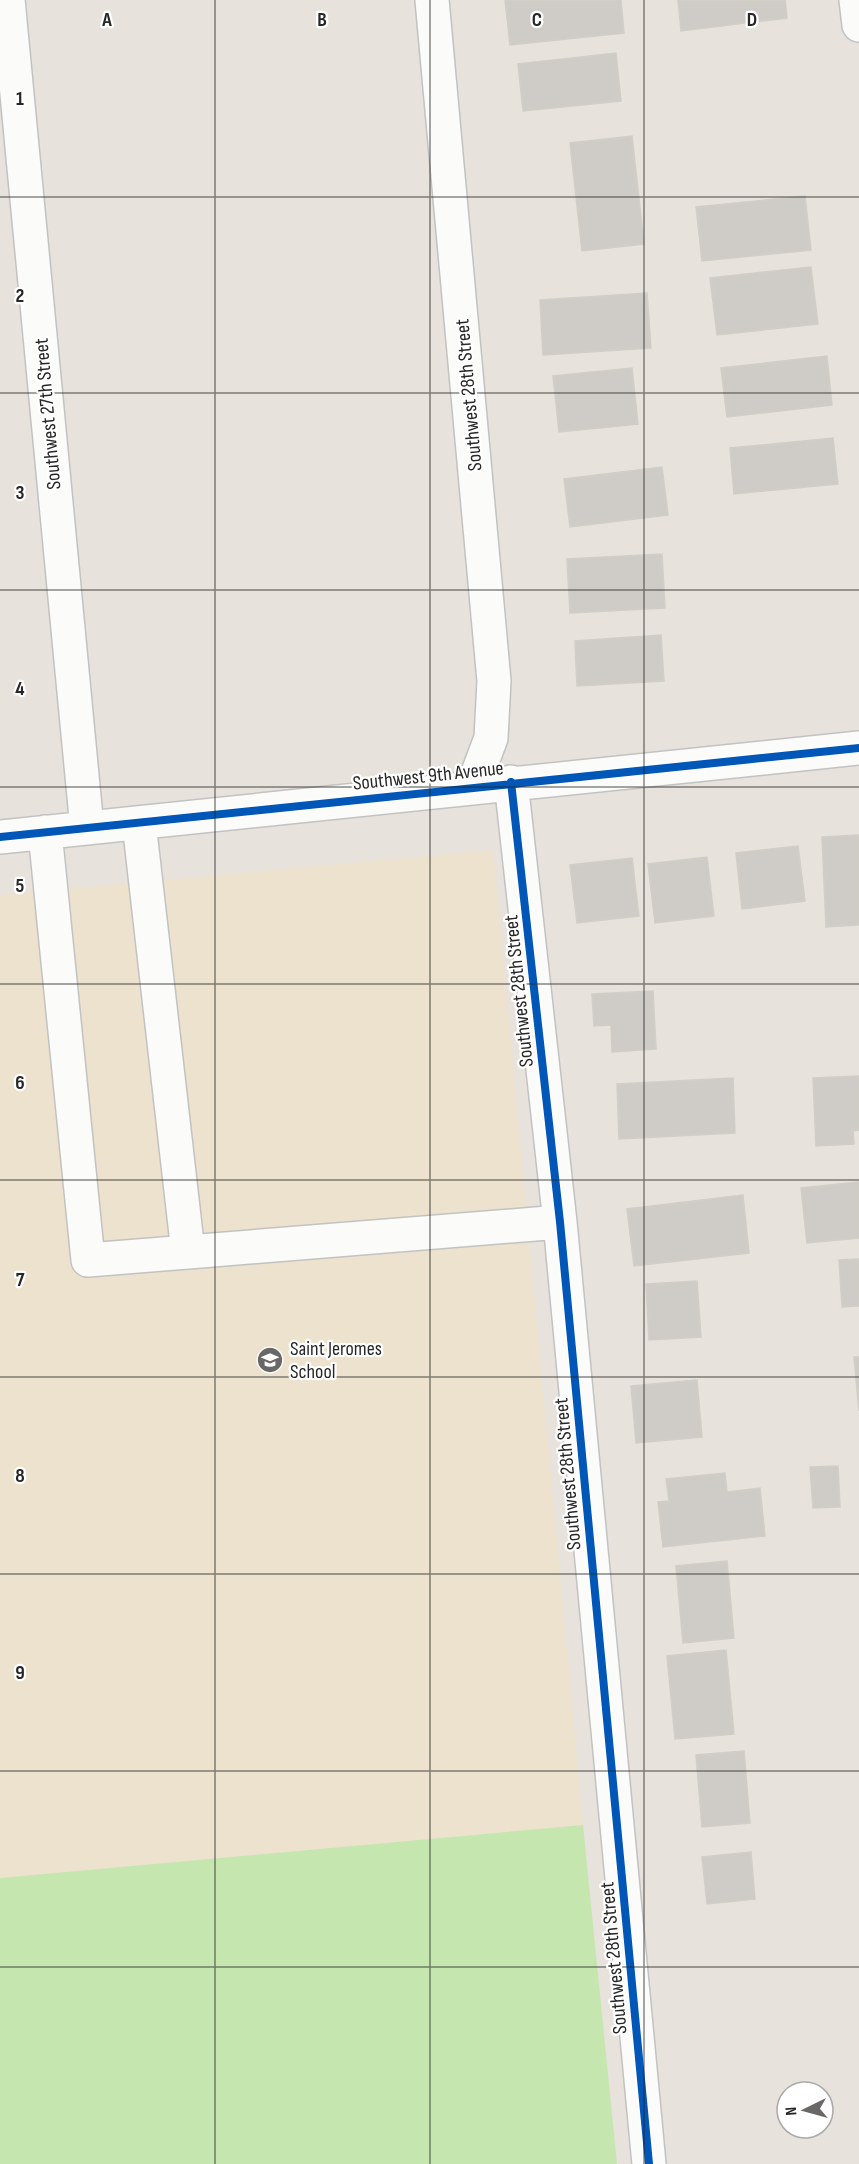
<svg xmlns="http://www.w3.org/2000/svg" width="859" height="2164" viewBox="0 0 859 2164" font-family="'Sofia Sans Condensed',sans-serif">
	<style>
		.education { fill: #ece2ce }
		.green { fill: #c6e6b0 }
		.building { fill: #cfccc7; stroke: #d2cec7; stroke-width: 1.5 }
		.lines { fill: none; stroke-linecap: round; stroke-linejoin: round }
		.minor-casing { stroke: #c3c2c2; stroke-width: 36 }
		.minor { stroke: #fbfbfa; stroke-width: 33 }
		.cycleway-casing { stroke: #fff; stroke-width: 11 }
		.cycleway { stroke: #0057b8; stroke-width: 8 }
		.grid { fill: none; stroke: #272727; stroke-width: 1.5; stroke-opacity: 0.55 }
		.labels { text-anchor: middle; stroke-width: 4.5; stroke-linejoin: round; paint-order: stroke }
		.street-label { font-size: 20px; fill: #272727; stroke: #fff }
		.poi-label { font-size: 20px; fill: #272727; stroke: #fff; text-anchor: start }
		.grid-label { font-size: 20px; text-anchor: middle; font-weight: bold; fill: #272727; stroke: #fff; stroke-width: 4.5; stroke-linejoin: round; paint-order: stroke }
	</style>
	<rect width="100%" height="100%" fill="#e7e2db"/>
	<path class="education" d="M 493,850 L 583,1825 L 0,1878 L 0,895 Z"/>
	<path class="green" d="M 583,1825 L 617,2164 L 0,2164 L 0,1878 Z"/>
	<path class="building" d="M 505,0 L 621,0 L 624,33 L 510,45 Z
		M 678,0 L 785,0 L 787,18 L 681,31 Z
		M 616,53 L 621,101 L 523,111 L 518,64 Z
		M 632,136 L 644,244 L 582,251 L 570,143 Z
		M 805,196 L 811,250 L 702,261 L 696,207 Z
		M 811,267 L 818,324 L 717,335 L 710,278 Z
		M 647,293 L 651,348 L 543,355 L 540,300 Z
		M 827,356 L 832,405 L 727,417 L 721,368 Z
		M 632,368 L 638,424 L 559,432 L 553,376 Z
		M 833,438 L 838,484 L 734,494 L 730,448 Z
		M 662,467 L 668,515 L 570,527 L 564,479 Z
		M 662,554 L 665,608 L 570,613 L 567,559 Z
		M 661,635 L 664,681 L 577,686 L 575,641 Z
		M 859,835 L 859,925 L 826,927 L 822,837 Z
		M 798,846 L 805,901 L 742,909 L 736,853 Z
		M 707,857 L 714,916 L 655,923 L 648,864 Z
		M 632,858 L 639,916 L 577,923 L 570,865 Z
		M 653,991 L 656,1049 L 612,1052 L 611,1025 L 594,1026 L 592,994 Z
		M 859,1076 L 859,1130 L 853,1131 L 854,1144 L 816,1146 L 813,1078 Z
		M 733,1078 L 735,1133 L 619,1139 L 617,1084 Z
		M 859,1182 L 859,1238 L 807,1243 L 801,1188 Z
		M 743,1195 L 749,1253 L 634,1266 L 627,1209 Z
		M 859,1259 L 859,1306 L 842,1307 L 839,1260 Z
		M 697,1281 L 701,1337 L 649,1340 L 646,1284 Z
		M 854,1357 L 859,1357 L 859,1411 Z
		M 697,1380 L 702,1437 L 636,1443 L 631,1386 Z
		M 838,1466 L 840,1507 L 813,1508 L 810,1467 Z
		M 725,1473 L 727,1492 L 760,1488 L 765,1536 L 663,1547 L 658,1502 L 669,1501 L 666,1479 Z
		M 727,1561 L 734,1638 L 683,1643 L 676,1566 Z
		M 726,1650 L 734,1734 L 675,1739 L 667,1656 Z
		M 744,1751 L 750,1823 L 702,1827 L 696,1755 Z
		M 751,1852 L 755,1899 L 707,1904 L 702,1857 Z"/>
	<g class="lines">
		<g class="minor-casing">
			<path id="minor" d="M 8,0 L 87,828
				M 432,0 L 494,681 L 491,738 L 473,786
				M 856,0 L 859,25
				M 511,782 L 560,1222 L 649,2164
				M 139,823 L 188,1252 L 560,1222
				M 45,832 L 88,1260 L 188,1252
				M 0,837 L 859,748"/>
		</g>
		<use href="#minor" class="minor"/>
		<g class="cycleway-casing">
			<path id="cycleway" d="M 511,782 L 560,1222 L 649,2164
				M 0,837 L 859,748"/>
		</g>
		<use href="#cycleway" class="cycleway"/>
	</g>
	<path class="grid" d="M 215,0 L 215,2164M 430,0 L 430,2164M 644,0 L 644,2164M 0,197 L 859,197M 0,393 L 859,393M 0,590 L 859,590M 0,787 L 859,787M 0,984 L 859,984M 0,1180 L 859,1180M 0,1377 L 859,1377M 0,1574 L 859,1574M 0,1771 L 859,1771M 0,1967 L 859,1967"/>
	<defs>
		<g id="school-disc" transform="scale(1.35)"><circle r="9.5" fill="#6a6866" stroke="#fff"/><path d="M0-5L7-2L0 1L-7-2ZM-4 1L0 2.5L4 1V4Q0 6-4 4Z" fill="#fff"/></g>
	</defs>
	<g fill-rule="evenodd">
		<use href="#school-disc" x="270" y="1360"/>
	</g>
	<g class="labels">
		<g class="street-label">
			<text transform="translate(468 395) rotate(-95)" y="7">Southwest 28th Street</text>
			<text transform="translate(47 414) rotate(-95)" y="7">Southwest 27th Street</text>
			<text transform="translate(428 775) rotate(-6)" y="7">Southwest 9th Avenue</text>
			<text transform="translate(518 991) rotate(-96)" y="7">Southwest 28th Street</text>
			<text transform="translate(567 1474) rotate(-95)" y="7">Southwest 28th Street</text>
			<text transform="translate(613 1958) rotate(-95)" y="7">Southwest 28th Street</text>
		</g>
		<g class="poi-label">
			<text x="290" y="1355">Saint Jeromes<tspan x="290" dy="23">School</tspan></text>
		</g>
	</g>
	<g class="grid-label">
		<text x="107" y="26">A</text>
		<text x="322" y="26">B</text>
		<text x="537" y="26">C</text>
		<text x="752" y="26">D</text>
		<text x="20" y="105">1</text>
		<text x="20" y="302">2</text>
		<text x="20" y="499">3</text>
		<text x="20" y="695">4</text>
		<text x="20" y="892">5</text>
		<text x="20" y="1089">6</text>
		<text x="20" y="1286">7</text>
		<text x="20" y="1482">8</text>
		<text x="20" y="1679">9</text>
	</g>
	<g transform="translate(805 2110) rotate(265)"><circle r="28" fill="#ffffff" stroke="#a9a9a9" stroke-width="1.5"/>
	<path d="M0-4.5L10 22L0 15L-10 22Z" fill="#6a6866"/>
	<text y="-9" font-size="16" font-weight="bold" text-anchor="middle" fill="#272727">N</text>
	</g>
</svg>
